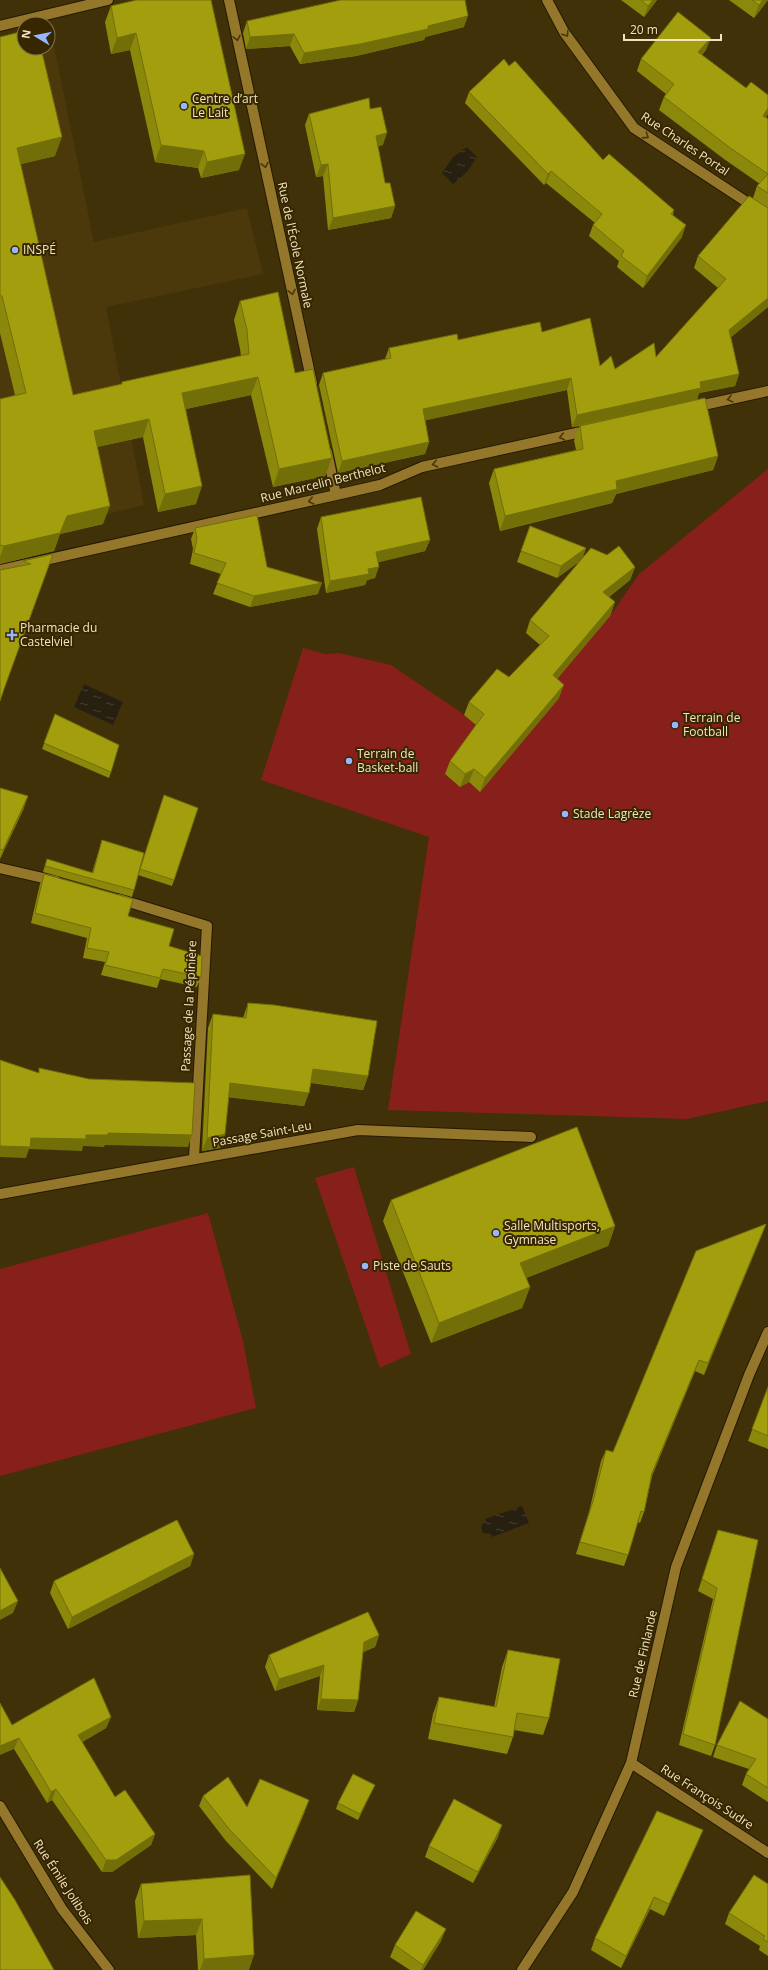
<svg xmlns="http://www.w3.org/2000/svg" width="768" height="1970" viewBox="0 0 768 1970" font-family="'Open Sans',sans-serif">
	<style>
		.built { fill: #4b390b }
		.garden { fill: #871f1b }
		.water { fill: url(#water-ripples) }
		.lines { fill: none; stroke-linecap: round; stroke-linejoin: round }
		.minor-casing { stroke: #231a03; stroke-width: 12 }
		.minor { stroke: #95772c; stroke-width: 10 }
		.wall { fill: #8c880b }
		.shaded-wall { fill: #726f09 }
		.building { fill: #a39e0d; stroke: #726f09 }
		.oneway { stroke: #493709 }
		.poi-dot { fill: #99b5fd; stroke: #362700; stroke-width: 1.5 }
		.labels { text-anchor: middle; stroke-width: 4; stroke-linejoin: round; paint-order: stroke }
		.poi-label { font-size: 12px; fill: #f3e4c0; stroke: #362700; text-anchor: start }
		.street-label { font-size: 12px; fill: #f3e4c0; stroke: #362700 }
	</style>
	<defs>
		<pattern id="water-ripples" width="26" height="14" patternUnits="userSpaceOnUse"><rect width="26" height="14" fill="#272010"/><path d="M2 4q2-2 4 0t4 0M15 11q2-2 4 0t4 0" fill="none" stroke="#474031"/></pattern>
	</defs>
	<rect width="100%" height="100%" fill="#403108"/>
	<path class="built" d="M 52,36 L 94,242 L 247,208 L 263,274 L 106,307 L 144,505 L 0,540 L 0,47 L 48,48 L 48,37 Z"/>
	<path class="garden" d="M 768,469 L 768,1101 L 687,1119 L 388,1110 L 429,837 L 261,780 L 303,648 L 325,654 L 339,653 L 391,665 L 459,711 L 480,728 L 460,787 L 469,782 L 480,791 L 548,689 L 610,616 L 639,574 Z
		M 354,1167 L 411,1354 L 380,1368 L 315,1178 Z
		M 208,1213 L 243,1341 L 256,1408 L 0,1476 L 0,1269 Z"/>
	<path class="water" d="M 467,147 L 477,157 L 467,172 L 453,184 L 442,173 L 453,157 Z
		M 84,684 L 123,702 L 113,725 L 74,707 Z
		M 522,1506 L 529,1523 L 492,1537 L 491,1534 L 483,1533 L 481,1528 L 483,1523 L 486,1522 L 485,1519 Z"/>
	<g class="lines">
		<g class="minor-casing">
			<path id="minor" d="M 229,0 L 312,383
				M 547,0 L 564,32 L 634,128 L 768,216
				M 0,26 L 108,0
				M 694,407 L 768,391
				M 327,452 L 336,495
				M 0,570 L 336,495 L 380,485 L 422,467 L 590,430
				M 0,868 L 56,881
				M 119,899 L 207,926 L 194,1158
				M 0,1194 L 358,1130 L 531,1137
				M 631,1763 L 768,1853
				M 0,1806 L 62,1909 L 109,1970
				M 522,1970 L 573,1892 L 631,1763 L 676,1567 L 749,1375 L 768,1332"/>
		</g>
		<use href="#minor" class="minor"/>
	</g>
	<path class="wall" d="M 137,0 L 239,170 L 201,178 L 198,168 L 155,162 L 130,50 L 111,54 L 105,22 L 111,6 Z
		M 621,0 L 657,0 L 644,17 Z
		M 729,0 L 768,0 L 754,18 Z
		M 247,21 L 464,27 L 425,37 L 424,40 L 356,56 L 300,64 L 290,46 L 246,49 L 243,33 Z
		M 0,37 L 55,156 L 20,164 L 73,395 L 121,384 L 122,382 L 241,356 L 240,349 L 234,320 L 240,301 L 295,373 L 332,458 L 325,476 L 273,487 L 251,395 L 186,409 L 196,504 L 158,512 L 143,437 L 97,447 L 103,524 L 60,534 L 54,551 L 0,564 L 0,399 L 15,395 L 0,333 Z
		M 706,50 L 702,55 L 746,88 L 768,95 L 768,114 L 766,117 L 768,119 L 768,307 L 731,337 L 739,374 L 735,386 L 699,393 L 697,400 L 718,456 L 713,470 L 616,494 L 612,503 L 500,531 L 489,483 L 494,469 L 576,450 L 574,440 L 580,426 L 572,427 L 567,390 L 425,420 L 429,442 L 425,454 L 338,473 L 319,385 L 323,373 L 385,359 L 389,348 L 458,340 L 542,332 L 600,366 L 615,369 L 656,357 L 718,288 L 694,268 L 698,256 L 753,198 L 757,186 L 760,184 L 724,159 L 659,110 L 664,97 L 666,94 L 637,71 L 641,59 Z
		M 469,92 L 603,160 L 674,210 L 673,214 L 682,237 L 643,288 L 617,267 L 619,261 L 589,236 L 593,225 L 595,223 L 546,183 L 544,185 L 465,103 Z
		M 370,109 L 383,145 L 378,146 L 385,183 L 395,206 L 391,218 L 328,230 L 323,176 L 316,177 L 305,125 L 309,114 Z
		M 321,517 L 430,540 L 425,551 L 378,562 L 375,578 L 367,580 L 365,585 L 326,593 L 317,529 Z
		M 530,526 L 586,548 L 582,559 L 635,567 L 630,580 L 609,597 L 615,602 L 610,616 L 557,679 L 559,698 L 480,792 L 469,782 L 460,787 L 445,774 L 450,761 L 476,725 L 464,715 L 469,702 L 509,677 L 540,645 L 526,633 L 530,620 L 581,560 L 557,578 L 517,562 Z
		M 195,528 L 318,594 L 250,607 L 213,594 L 221,574 L 190,564 L 193,549 L 191,539 Z
		M 53,554 L 4,689 L 22,566 L 23,561 Z
		M 55,714 L 111,772 L 109,778 L 42,749 Z
		M 0,788 L 24,808 L 0,859 Z
		M 162,801 L 198,808 L 172,886 L 138,875 L 132,897 L 43,872 L 47,859 L 92,873 L 102,840 L 139,873 Z
		M 44,874 L 128,916 L 169,946 L 201,977 L 197,987 L 160,979 L 157,988 L 101,975 L 105,962 L 83,958 L 87,938 L 31,923 L 40,884 Z
		M 248,1003 L 368,1076 L 363,1090 L 311,1083 L 304,1106 L 229,1097 L 225,1134 L 220,1148 L 202,1151 L 208,1028 L 213,1014 L 243,1018 Z
		M 391,1200 L 615,1226 L 608,1246 L 526,1278 L 530,1287 L 522,1308 L 431,1343 L 383,1221 Z
		M 766,1224 L 704,1375 L 695,1371 L 652,1476 L 644,1512 L 640,1523 L 638,1522 L 628,1555 L 624,1566 L 576,1554 L 589,1512 L 601,1461 L 606,1450 L 613,1452 Z
		M 768,1387 L 768,1449 L 748,1441 Z
		M 718,1530 L 715,1745 L 711,1756 L 679,1745 L 713,1599 L 698,1591 Z
		M 194,1554 L 190,1566 L 68,1629 L 50,1593 L 54,1581 Z
		M 379,1635 L 375,1647 L 363,1652 L 358,1700 L 354,1712 L 317,1710 L 320,1676 L 275,1691 L 265,1667 L 269,1655 Z
		M 508,1650 L 549,1718 L 543,1735 L 514,1730 L 513,1737 L 507,1754 L 428,1739 L 433,1714 L 439,1697 L 494,1707 L 502,1667 Z
		M 111,1717 L 106,1728 L 82,1742 L 115,1797 L 155,1834 L 151,1845 L 112,1872 L 102,1872 L 52,1800 L 47,1803 L 14,1749 L 12,1725 Z
		M 768,1719 L 768,1802 L 742,1785 L 746,1774 L 749,1769 L 713,1757 L 717,1745 Z
		M 372,1791 L 358,1820 L 336,1809 L 338,1803 Z
		M 203,1796 L 247,1807 L 305,1811 L 272,1889 L 226,1841 L 199,1806 Z
		M 498,1837 L 473,1883 L 425,1857 L 429,1846 Z
		M 698,1842 L 664,1916 L 650,1909 L 621,1968 L 591,1950 L 595,1938 Z
		M 250,1875 L 249,1970 L 198,1970 L 196,1935 L 138,1938 L 135,1901 L 141,1884 Z
		M 768,1884 L 768,1956 L 759,1950 L 760,1946 L 725,1924 L 729,1913 Z
		M 441,1941 L 423,1970 L 410,1970 L 390,1957 L 395,1945 Z"/>
	<path class="shaded-wall" d="M 653,0 L 657,0 L 644,17 L 648,6 Z
		M 763,0 L 768,0 L 754,18 L 759,5 Z
		M 468,16 L 464,27 L 425,37 L 424,40 L 356,56 L 300,64 L 304,53 L 428,26 Z
		M 136,33 L 130,50 L 111,54 L 117,38 Z
		M 294,34 L 290,46 L 246,49 L 250,37 Z
		M 711,38 L 706,50 L 693,64 L 698,52 Z
		M 768,108 L 768,114 L 759,128 L 763,116 Z
		M 387,133 L 383,145 L 371,148 L 376,136 Z
		M 62,137 L 55,156 L 10,167 L 17,148 Z
		M 161,145 L 204,151 L 198,168 L 155,162 Z
		M 245,154 L 239,170 L 201,178 L 207,162 Z
		M 328,164 L 323,176 L 316,177 L 321,165 Z
		M 551,171 L 546,183 L 544,185 L 548,174 Z
		M 395,206 L 391,218 L 328,230 L 333,218 Z
		M 686,225 L 682,237 L 643,288 L 647,276 Z
		M 768,298 L 768,307 L 725,342 L 729,330 Z
		M 739,374 L 735,386 L 699,393 L 697,400 L 572,427 L 577,415 L 700,382 Z
		M 258,377 L 251,395 L 176,411 L 182,393 Z
		M 571,378 L 567,390 L 418,422 L 423,409 Z
		M 149,419 L 143,437 L 87,449 L 94,431 Z
		M 429,442 L 425,454 L 338,473 L 342,461 Z
		M 718,456 L 713,470 L 616,494 L 612,503 L 500,531 L 505,516 L 616,481 Z
		M 332,458 L 325,476 L 273,487 L 279,469 Z
		M 202,486 L 196,504 L 158,512 L 165,494 Z
		M 110,506 L 103,524 L 60,534 L 54,551 L 0,564 L 0,557 L 4,546 L 67,516 Z
		M 430,540 L 425,551 L 372,564 L 376,552 Z
		M 586,548 L 582,560 L 557,578 L 561,566 Z
		M 379,567 L 375,578 L 367,580 L 365,585 L 326,593 L 330,581 L 368,569 Z
		M 635,567 L 630,580 L 598,606 L 603,592 Z
		M 322,583 L 318,594 L 250,607 L 254,596 Z
		M 615,602 L 610,616 L 548,689 L 553,675 Z
		M 564,685 L 559,698 L 480,792 L 485,778 Z
		M 474,769 L 469,782 L 460,787 L 465,774 Z
		M 28,796 L 24,808 L 0,859 L 3,850 Z
		M 313,1069 L 368,1076 L 363,1090 L 308,1082 Z
		M 230,1083 L 309,1093 L 304,1106 L 225,1097 Z
		M 108,1133 L 192,1135 L 188,1147 L 105,1145 L 104,1147 L 83,1146 L 82,1151 L 29,1149 L 26,1158 L 0,1157 L 0,1146 L 31,1138 Z
		M 225,1134 L 220,1148 L 202,1151 L 207,1138 Z
		M 766,1224 L 762,1235 L 704,1375 L 708,1363 Z
		M 615,1226 L 608,1246 L 513,1283 L 520,1263 Z
		M 530,1287 L 522,1308 L 431,1343 L 439,1323 Z
		M 699,1360 L 695,1371 L 648,1484 L 652,1473 Z
		M 194,1554 L 190,1566 L 68,1629 L 72,1617 Z
		M 18,1601 L 13,1613 L 0,1620 L 0,1611 Z
		M 379,1635 L 375,1647 L 359,1654 L 364,1642 Z
		M 324,1665 L 320,1676 L 275,1691 L 279,1679 Z
		M 321,1699 L 358,1700 L 354,1712 L 317,1710 Z
		M 111,1717 L 106,1728 L 74,1747 L 78,1735 Z
		M 19,1738 L 14,1749 L 0,1755 L 0,1746 Z
		M 375,1785 L 372,1791 L 358,1820 L 360,1814 Z
		M 56,1789 L 52,1800 L 47,1803 L 51,1792 Z
		M 309,1800 L 305,1811 L 272,1889 L 276,1878 Z
		M 502,1825 L 498,1837 L 473,1883 L 478,1872 Z
		M 703,1830 L 698,1842 L 664,1916 L 669,1904 Z
		M 155,1834 L 151,1845 L 112,1872 L 102,1872 L 106,1860 Z
		M 654,1897 L 650,1909 L 621,1968 L 626,1956 Z
		M 202,1919 L 196,1935 L 138,1938 L 144,1921 Z
		M 446,1929 L 441,1941 L 423,1970 L 421,1970 L 423,1965 Z
		M 254,1955 L 249,1970 L 200,1970 L 204,1959 Z"/>
	<path class="building" d="M 137,0 L 211,0 L 245,154 L 207,162 L 204,151 L 161,145 L 136,33 L 117,38 L 111,6 Z
		M 341,0 L 465,0 L 468,16 L 428,26 L 428,29 L 360,44 L 304,53 L 294,34 L 250,37 L 247,21 Z
		M 641,0 L 653,0 L 648,6 Z
		M 752,0 L 763,0 L 759,5 Z
		M 678,12 L 711,38 L 698,52 L 746,88 L 751,82 L 768,95 L 768,108 L 763,116 L 768,119 L 768,193 L 757,186 L 768,174 L 729,147 L 664,97 L 674,84 L 641,59 Z
		M 24,31 L 24,48 L 41,48 L 62,137 L 17,148 L 73,395 L 122,384 L 122,382 L 249,354 L 247,330 L 240,301 L 278,292 L 295,373 L 313,369 L 332,458 L 279,469 L 258,377 L 182,393 L 202,486 L 165,494 L 149,419 L 94,431 L 110,506 L 67,516 L 60,533 L 4,546 L 0,545 L 0,399 L 26,393 L 2,296 L 0,296 L 0,37 Z
		M 504,59 L 509,66 L 515,61 L 603,160 L 609,154 L 674,210 L 671,214 L 686,225 L 647,276 L 621,256 L 624,251 L 593,225 L 602,214 L 551,171 L 548,174 L 469,92 Z
		M 369,98 L 370,109 L 381,107 L 387,133 L 376,136 L 385,183 L 390,183 L 395,206 L 333,218 L 328,164 L 321,165 L 309,114 Z
		M 749,196 L 768,208 L 768,298 L 729,330 L 739,374 L 700,382 L 701,388 L 577,415 L 571,378 L 423,409 L 429,442 L 342,461 L 323,373 L 391,358 L 389,348 L 457,334 L 458,340 L 540,322 L 542,332 L 590,318 L 600,366 L 611,356 L 615,369 L 654,343 L 656,357 L 726,279 L 698,256 Z
		M 705,398 L 718,456 L 616,481 L 617,489 L 505,516 L 494,469 L 583,449 L 580,426 Z
		M 421,497 L 430,540 L 376,552 L 379,567 L 368,569 L 369,574 L 330,581 L 321,517 Z
		M 257,515 L 267,567 L 322,583 L 254,596 L 217,583 L 226,563 L 194,553 L 197,538 L 195,528 Z
		M 530,526 L 586,548 L 561,566 L 521,551 Z
		M 619,546 L 635,567 L 603,592 L 615,602 L 553,675 L 564,685 L 485,778 L 474,769 L 465,774 L 450,761 L 484,714 L 469,702 L 497,669 L 509,677 L 549,636 L 530,620 L 591,548 L 607,555 Z
		M 53,554 L 4,689 L 0,701 L 0,570 L 31,564 L 23,561 Z
		M 55,714 L 119,745 L 111,772 L 44,743 Z
		M 0,788 L 28,796 L 3,850 L 0,849 Z
		M 164,795 L 198,808 L 174,880 L 140,869 Z
		M 102,840 L 144,853 L 134,890 L 45,866 L 47,859 L 93,873 Z
		M 44,874 L 133,899 L 128,916 L 174,929 L 169,946 L 202,956 L 201,977 L 163,969 L 160,978 L 105,965 L 109,952 L 87,948 L 91,928 L 35,913 Z
		M 248,1003 L 274,1005 L 377,1021 L 368,1076 L 313,1069 L 309,1093 L 230,1083 L 225,1134 L 207,1138 L 213,1014 L 246,1018 Z
		M 0,1060 L 39,1073 L 39,1068 L 89,1079 L 195,1083 L 192,1135 L 108,1133 L 108,1135 L 86,1135 L 86,1139 L 31,1138 L 30,1147 L 0,1146 Z
		M 577,1127 L 615,1226 L 520,1263 L 530,1287 L 439,1323 L 391,1200 Z
		M 766,1224 L 708,1363 L 699,1360 L 652,1473 L 644,1512 L 641,1511 L 628,1555 L 580,1542 L 593,1501 L 606,1450 L 613,1452 L 696,1251 Z
		M 768,1387 L 768,1436 L 752,1429 Z
		M 177,1520 L 194,1554 L 72,1617 L 54,1581 Z
		M 718,1530 L 758,1540 L 715,1745 L 683,1734 L 717,1588 L 702,1579 Z
		M 0,1568 L 18,1601 L 0,1611 Z
		M 368,1612 L 379,1635 L 364,1642 L 358,1700 L 321,1699 L 324,1665 L 279,1679 L 269,1655 Z
		M 508,1650 L 560,1659 L 549,1718 L 517,1713 L 513,1737 L 434,1723 L 439,1697 L 496,1707 Z
		M 94,1678 L 111,1717 L 78,1735 L 115,1797 L 125,1790 L 155,1834 L 116,1860 L 106,1860 L 56,1789 L 51,1792 L 19,1738 L 0,1746 L 0,1703 L 12,1725 Z
		M 740,1701 L 768,1719 L 768,1788 L 746,1774 L 756,1759 L 717,1745 Z
		M 353,1774 L 375,1785 L 360,1814 L 338,1803 Z
		M 228,1777 L 247,1807 L 260,1779 L 309,1800 L 276,1878 L 230,1830 L 203,1796 Z
		M 454,1799 L 502,1825 L 478,1872 L 429,1846 Z
		M 657,1811 L 703,1830 L 669,1904 L 654,1897 L 626,1956 L 595,1938 Z
		M 250,1875 L 254,1955 L 204,1959 L 202,1919 L 144,1921 L 141,1884 Z
		M 754,1875 L 768,1884 L 768,1942 L 763,1939 L 765,1936 L 729,1913 Z
		M 0,1877 L 15,1900 L 54,1970 L 0,1970 Z
		M 416,1911 L 446,1929 L 423,1965 L 395,1945 Z"/>
	<defs><path id="oneway-chevron" d="M-2-3.5L2.5 0L-2 3.5" fill="none" stroke-width="1.6" stroke-linecap="round" stroke-linejoin="round"/></defs>
	<g class="oneway">
		<use href="#oneway-chevron" transform="translate(566 34) rotate(57)"/>
		<use href="#oneway-chevron" transform="translate(237 38) rotate(78)"/>
		<use href="#oneway-chevron" transform="translate(646 136) rotate(33)"/>
		<use href="#oneway-chevron" transform="translate(265 165) rotate(78)"/>
		<use href="#oneway-chevron" transform="translate(292 292) rotate(78)"/>
		<use href="#oneway-chevron" transform="translate(730 399) rotate(167)"/>
		<use href="#oneway-chevron" transform="translate(562 437) rotate(168)"/>
		<use href="#oneway-chevron" transform="translate(435 464) rotate(168)"/>
		<use href="#oneway-chevron" transform="translate(311 501) rotate(167)"/>
	</g>
	<g class="poi-dot">
		<circle cx="184" cy="106" r="4"/>
		<circle cx="15" cy="250" r="4"/>
		<path d="M10 629h4v4h4v4h-4v4h-4v-4h-4v-4h4z"/>
		<circle cx="675" cy="725" r="4"/>
		<circle cx="349" cy="761" r="4"/>
		<circle cx="565" cy="814" r="4"/>
		<circle cx="496" cy="1233" r="4"/>
		<circle cx="365" cy="1266" r="4"/>
	</g>
	<g class="labels">
		<g class="poi-label">
			<text x="192" y="103">Centre d’art<tspan x="192" dy="14">Le Lait</tspan></text>
			<text x="23" y="254">INSPÉ</text>
			<text x="20" y="632">Pharmacie du<tspan x="20" dy="14">Castelviel</tspan></text>
			<text x="683" y="722">Terrain de<tspan x="683" dy="14">Football</tspan></text>
			<text x="357" y="758">Terrain de<tspan x="357" dy="14">Basket-ball</tspan></text>
			<text x="573" y="818">Stade Lagrèze</text>
			<text x="504" y="1230">Salle Multisports,<tspan x="504" dy="14">Gymnase</tspan></text>
			<text x="373" y="1270">Piste de Sauts</text>
		</g>
		<g class="street-label">
			<text transform="translate(685 144) rotate(34)" y="4">Rue Charles Portal</text>
			<text transform="translate(295 245) rotate(78)" y="4">Rue de l'École Normale</text>
			<text transform="translate(323 483) rotate(-14)" y="4">Rue Marcelin Berthelot</text>
			<text transform="translate(189 1006) rotate(-87)" y="4">Passage de la Pépinière</text>
			<text transform="translate(262 1134) rotate(-10)" y="4">Passage Saint-Leu</text>
			<text transform="translate(643 1654) rotate(-77)" y="4">Rue de Finlande</text>
			<text transform="translate(707 1797) rotate(33)" y="4">Rue François Sudre</text>
			<text transform="translate(63 1882) rotate(57)" y="4">Rue Émile Jolibois</text>
		</g>
	</g>
	<g transform="translate(36 36) rotate(280)"><circle r="19" fill="#362700" stroke="#82734d"/>
	<path d="M0-3L7 15L0 10L-7 15Z" fill="#99b5fd"/>
	<text y="-6" font-size="11" font-weight="bold" text-anchor="middle" fill="#f3e4c0">N</text>
	</g>
	<path d="M624 34v6h97v-6" fill="none" stroke="#f3e4c0" stroke-width="2"/>
	<text x="630" y="34" font-size="12" fill="#f3e4c0" stroke="#362700" stroke-width="3" paint-order="stroke">20 m</text>
</svg>
